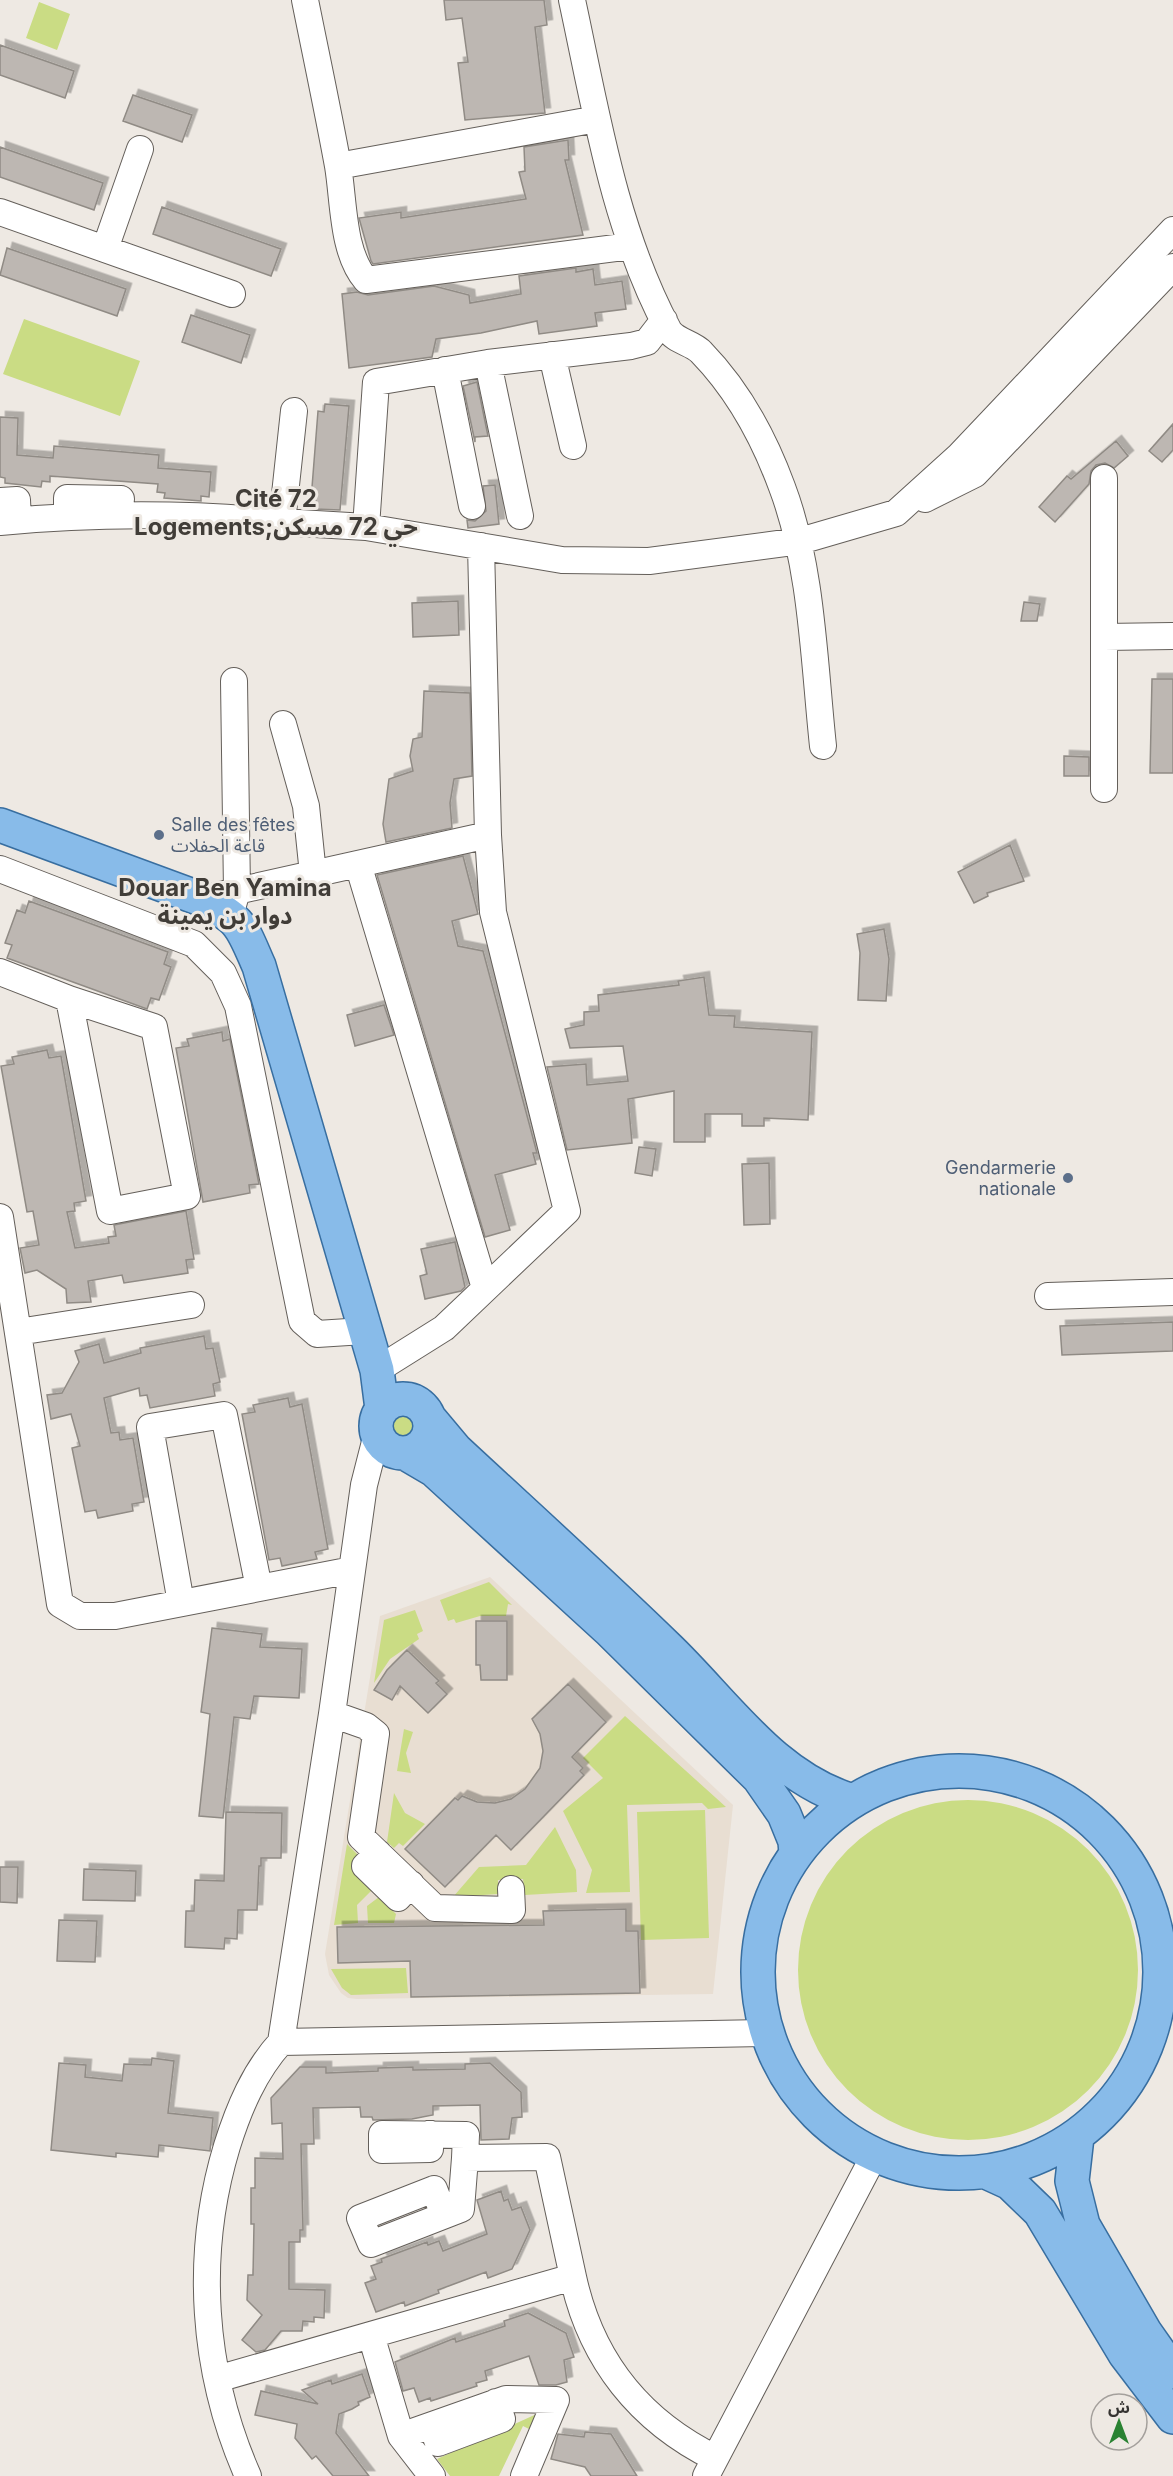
<svg xmlns="http://www.w3.org/2000/svg" width="1173" height="2476" viewBox="0 0 1173 2476" font-family="Inter,'Noto Sans Arabic',sans-serif">
	<style>
		.built { fill: #e8ded2 }
		.green { fill: #cadc84 }
		.building { fill: #bdb7b2; stroke: #908b85; stroke-width: 1.5; filter: url(#shadow) }
		.lines { fill: none; stroke-linecap: round; stroke-linejoin: round }
		.minor-casing { stroke: #645f5a; stroke-width: 28 }
		.major-casing { stroke: #386ea0; stroke-width: 36 }
		.minor { stroke: #fff; stroke-width: 26 }
		.major { stroke: #88bbe9; stroke-width: 33 }
		.service-dot { fill: #5c6f8a; stroke: #eee9e3; stroke-width: 2 }
		.labels { text-anchor: middle; stroke-width: 6; stroke-linejoin: round; paint-order: stroke }
		.service-label { font-size: 18px; fill: #4e5e75; stroke: #eee9e3; text-anchor: start }
		.district-label { font-size: 24px; font-weight: bold; fill: #413d38; stroke: #eee9e3 }
	</style>
	<defs>
		<filter id="shadow"><feDropShadow dx="5.5" dy="-5.5" stdDeviation="0" flood-color="#0004"/></filter>
	</defs>
	<rect width="100%" height="100%" fill="#eee9e3"/>
	<path class="built" d="M 490,1577 L 733,1805 L 713,1994 L 357,1999 L 348,1998 L 341,1993 L 329,1975 L 325,1954 L 380,1616 Z"/>
	<path class="green" d="M 39,2 L 70,14 L 57,50 L 26,38 Z
		M 24,319 L 140,361 L 120,416 L 3,374 Z
		M386 1425a15 15 0 1 1 30 0a15 15 0 1 1-30 0Z
		M 489,1582 L 512,1605 L 508,1604 L 506,1616 L 480,1616 L 456,1623 L 454,1619 L 448,1621 L 440,1600 Z
		M 415,1610 L 423,1631 L 417,1634 L 419,1639 L 390,1659 L 374,1683 L 384,1620 Z
		M 625,1716 L 726,1807 L 708,1809 L 702,1803 L 627,1805 L 630,1892 L 586,1893 L 592,1870 L 563,1811 L 603,1778 L 583,1758 Z
		M 404,1729 L 413,1732 L 406,1753 L 411,1773 L 397,1771 Z
		M 394,1793 L 405,1813 L 425,1824 L 403,1846 L 399,1843 L 394,1848 L 387,1842 Z
		M798 1970a170 170 0 1 1 340 0a170 170 0 1 1-340 0Z
		M 705,1810 L 709,1938 L 641,1940 L 637,1812 Z
		M 555,1827 L 576,1870 L 577,1892 L 525,1895 L 523,1879 L 498,1880 L 498,1894 L 453,1897 L 479,1867 L 526,1865 Z
		M 347,1844 L 360,1857 L 352,1868 L 372,1890 L 357,1905 L 358,1923 L 334,1925 Z
		M 379,1897 L 396,1914 L 394,1923 L 368,1923 L 367,1906 Z
		M 406,1968 L 408,1993 L 351,1995 L 342,1988 L 331,1969 Z
		M 541,2412 L 533,2431 L 523,2426 L 499,2476 L 450,2476 L 437,2459 Z"/>
	<path class="building" d="M 444,0 L 544,0 L 547,25 L 535,27 L 545,113 L 465,120 L 458,63 L 468,62 L 462,18 L 446,20 Z
		M 0,45 L 74,71 L 65,98 L 0,75 Z
		M 133,95 L 192,115 L 182,142 L 123,121 Z
		M 568,140 L 569,160 L 565,160 L 583,235 L 373,264 L 371,261 L 359,218 L 401,212 L 401,218 L 526,199 L 519,172 L 525,171 L 524,147 Z
		M 0,147 L 103,183 L 94,210 L 0,177 Z
		M 162,207 L 281,249 L 271,276 L 153,234 Z
		M 7,248 L 126,289 L 117,316 L 0,275 Z
		M 576,268 L 576,272 L 593,269 L 595,285 L 622,281 L 626,309 L 595,313 L 597,326 L 539,334 L 537,321 L 481,333 L 436,339 L 432,357 L 349,368 L 342,294 L 357,292 L 368,295 L 434,286 L 469,295 L 470,303 L 521,294 L 519,276 Z
		M 191,315 L 250,335 L 241,363 L 182,342 Z
		M 477,382 L 488,436 L 475,437 L 475,442 L 463,386 Z
		M 325,404 L 349,406 L 340,510 L 315,509 L 316,501 L 311,500 L 318,411 L 324,412 Z
		M 0,417 L 18,418 L 17,455 L 53,458 L 54,446 L 159,455 L 158,468 L 211,472 L 209,497 L 201,496 L 201,501 L 164,498 L 165,493 L 157,492 L 158,484 L 50,476 L 50,482 L 42,481 L 41,487 L 5,483 L 5,478 L 0,477 Z
		M 1173,424 L 1173,450 L 1162,462 L 1149,451 Z
		M 1116,441 L 1128,456 L 1114,468 L 1105,463 L 1096,465 L 1091,471 L 1089,484 L 1055,522 L 1039,507 L 1067,476 L 1071,479 Z
		M 495,485 L 499,524 L 468,528 L 467,520 L 475,521 L 486,511 L 483,486 Z
		M 458,601 L 459,635 L 413,637 L 412,603 Z
		M 1024,602 L 1040,604 L 1037,621 L 1021,621 Z
		M 1152,679 L 1173,679 L 1173,773 L 1150,773 Z
		M 424,691 L 470,693 L 472,776 L 454,779 L 450,803 L 452,828 L 386,842 L 383,824 L 389,779 L 413,771 L 410,756 L 413,739 L 422,737 Z
		M 1064,756 L 1089,757 L 1089,776 L 1064,776 Z
		M 1010,845 L 1024,881 L 987,893 L 988,896 L 974,903 L 958,872 Z
		M 463,856 L 478,914 L 452,921 L 458,946 L 483,951 L 537,1153 L 533,1153 L 536,1164 L 495,1175 L 510,1230 L 485,1237 L 377,875 Z
		M 29,901 L 168,952 L 164,964 L 171,967 L 159,1000 L 151,998 L 147,1009 L 7,958 L 12,945 L 5,943 L 17,910 L 25,913 Z
		M 884,929 L 889,959 L 886,1001 L 858,1000 L 860,953 L 857,934 Z
		M 704,977 L 709,1015 L 735,1016 L 734,1027 L 812,1032 L 808,1120 L 764,1118 L 764,1126 L 742,1126 L 742,1114 L 705,1114 L 705,1142 L 674,1142 L 674,1091 L 628,1099 L 632,1143 L 567,1150 L 547,1067 L 586,1064 L 587,1085 L 628,1081 L 623,1046 L 570,1048 L 565,1029 L 584,1025 L 584,1012 L 599,1011 L 598,995 L 679,985 L 678,981 Z
		M 384,1005 L 394,1035 L 355,1046 L 347,1015 Z
		M 222,1032 L 223,1041 L 230,1039 L 259,1184 L 249,1185 L 250,1193 L 203,1202 L 176,1048 L 189,1046 L 187,1039 Z
		M 47,1050 L 49,1058 L 61,1056 L 86,1201 L 74,1203 L 75,1211 L 67,1212 L 75,1248 L 109,1243 L 108,1237 L 116,1236 L 114,1225 L 186,1211 L 194,1259 L 186,1260 L 188,1273 L 124,1283 L 122,1275 L 88,1281 L 91,1302 L 67,1303 L 66,1289 L 37,1270 L 25,1273 L 20,1248 L 39,1245 L 33,1211 L 27,1212 L 1,1066 L 14,1064 L 12,1057 Z
		M 639,1147 L 656,1149 L 652,1176 L 635,1173 Z
		M 769,1163 L 770,1224 L 744,1225 L 742,1164 Z
		M 455,1242 L 465,1287 L 461,1291 L 425,1299 L 420,1276 L 427,1274 L 421,1249 Z
		M 1173,1322 L 1173,1351 L 1062,1355 L 1060,1326 Z
		M 204,1336 L 206,1349 L 213,1348 L 220,1382 L 213,1384 L 215,1396 L 150,1408 L 147,1395 L 140,1396 L 139,1388 L 104,1398 L 111,1433 L 119,1432 L 120,1440 L 133,1438 L 144,1502 L 132,1504 L 133,1511 L 98,1518 L 96,1510 L 85,1512 L 72,1448 L 80,1446 L 71,1414 L 51,1419 L 47,1395 L 62,1393 L 79,1362 L 75,1351 L 99,1344 L 104,1363 L 141,1353 L 140,1348 Z
		M 288,1398 L 290,1407 L 302,1404 L 328,1549 L 315,1552 L 317,1559 L 282,1566 L 280,1558 L 269,1560 L 242,1414 L 255,1412 L 253,1405 Z
		M 476,1621 L 507,1621 L 507,1680 L 481,1680 L 480,1665 L 476,1665 Z
		M 212,1628 L 262,1634 L 260,1647 L 302,1649 L 299,1698 L 254,1696 L 250,1719 L 234,1717 L 223,1818 L 199,1816 L 210,1714 L 201,1712 Z
		M 407,1650 L 439,1681 L 436,1683 L 447,1694 L 428,1713 L 400,1686 L 392,1700 L 374,1690 L 387,1670 Z
		M 568,1684 L 606,1722 L 572,1757 L 583,1768 L 580,1771 L 584,1775 L 511,1850 L 496,1835 L 445,1887 L 405,1849 L 455,1798 L 458,1800 L 462,1796 L 477,1802 L 495,1803 L 511,1799 L 525,1789 L 540,1768 L 543,1751 L 540,1734 L 532,1719 Z
		M 226,1812 L 282,1813 L 281,1858 L 261,1858 L 261,1866 L 259,1866 L 257,1910 L 238,1910 L 237,1939 L 225,1938 L 224,1949 L 185,1947 L 186,1911 L 194,1911 L 195,1880 L 224,1881 Z
		M 0,1867 L 18,1867 L 17,1903 L 0,1902 Z
		M 84,1869 L 136,1871 L 135,1901 L 83,1900 Z
		M 626,1909 L 626,1931 L 638,1931 L 640,1993 L 411,1997 L 410,1961 L 338,1963 L 337,1927 L 544,1925 L 543,1911 Z
		M 59,1920 L 97,1921 L 95,1962 L 57,1961 Z
		M 152,2058 L 174,2061 L 168,2113 L 213,2118 L 210,2151 L 159,2145 L 158,2157 L 116,2153 L 116,2157 L 51,2150 L 59,2063 L 86,2065 L 85,2077 L 122,2081 L 124,2064 L 151,2065 Z
		M 490,2063 L 521,2092 L 522,2117 L 512,2118 L 509,2139 L 481,2140 L 480,2105 L 433,2106 L 433,2115 L 412,2119 L 373,2120 L 372,2117 L 361,2117 L 360,2107 L 313,2108 L 314,2144 L 301,2144 L 303,2230 L 300,2230 L 300,2242 L 289,2242 L 289,2289 L 325,2290 L 324,2318 L 314,2317 L 314,2322 L 303,2321 L 302,2331 L 281,2331 L 265,2350 L 256,2352 L 242,2340 L 262,2315 L 247,2300 L 248,2275 L 253,2275 L 254,2224 L 251,2224 L 251,2188 L 255,2188 L 255,2158 L 283,2159 L 282,2123 L 272,2124 L 271,2098 L 300,2067 L 326,2067 L 326,2073 L 378,2071 L 378,2068 L 413,2067 L 413,2070 L 465,2069 L 465,2064 Z
		M 501,2191 L 504,2201 L 508,2199 L 512,2210 L 521,2207 L 530,2230 L 512,2269 L 488,2278 L 486,2272 L 438,2290 L 439,2293 L 405,2306 L 404,2302 L 376,2312 L 365,2283 L 376,2279 L 371,2266 L 382,2262 L 381,2259 L 427,2242 L 428,2245 L 439,2241 L 443,2251 L 487,2234 L 477,2200 Z
		M 528,2313 L 566,2333 L 574,2357 L 564,2360 L 567,2382 L 556,2385 L 539,2385 L 529,2356 L 485,2371 L 487,2380 L 476,2383 L 477,2386 L 431,2401 L 430,2398 L 419,2402 L 414,2388 L 403,2391 L 395,2362 L 455,2338 L 456,2342 L 505,2326 L 504,2321 Z
		M 362,2374 L 370,2397 L 358,2402 L 359,2405 L 352,2409 L 339,2414 L 336,2433 L 369,2476 L 333,2476 L 316,2456 L 312,2459 L 295,2438 L 297,2424 L 255,2415 L 261,2391 L 318,2404 L 302,2390 L 331,2380 L 332,2384 Z
		M 585,2432 L 611,2434 L 637,2476 L 591,2476 L 585,2467 L 551,2459 L 558,2434 L 584,2437 Z"/>
	<g class="lines">
		<g class="minor-casing">
			<path id="minor" d="M 305,0 C 316,55 328,111 338,166 C 344,202 342,252 366,280 L 631,246
				M 572,0 C 596,111 614,228 668,329 C 674,341 693,343 701,352 C 738,390 764,438 782,487 C 812,566 814,662 823,746
				M 338,166 L 597,119
				M 0,212 L 232,294
				M 105,249 L 140,149
				M 552,355 L 573,446
				M 488,363 L 520,516
				M 445,370 L 472,506
				M 925,499 L 975,474 L 1173,267
				M 0,501 L 17,500 L 18,520
				M 67,516 L 67,498 L 121,499
				M 0,522 C 94,513 188,513 282,522 L 294,411
				M 282,522 L 366,527 L 562,560 L 649,561 L 800,541 L 896,513 L 959,456 L 1173,230
				M 366,527 L 376,382 L 488,363 L 631,346 L 647,342 L 664,320
				M 1104,637 L 1104,478
				M 283,724 L 306,806 L 313,874
				M 1104,789 L 1104,637 L 1173,636
				M 358,864 L 485,1288
				M 0,869 L 194,944 L 223,973 L 238,1006 L 302,1321 L 317,1334 L 364,1331
				M 201,899 L 488,835
				M 233,905 L 237,891 L 234,681
				M 0,972 L 69,999
				M 69,999 L 154,1027 L 187,1196 L 110,1211 Z
				M 0,1217 L 60,1604 L 80,1616 L 115,1616 L 352,1570
				M 1048,1296 L 1173,1292
				M 18,1332 L 191,1305
				M 377,1370 L 444,1328 L 567,1211 L 493,912 L 488,835 L 481,546
				M 181,1603 L 150,1427 L 224,1415 L 259,1588
				M 332,1714 L 366,1726 L 376,1734 L 361,1837 L 435,1908 L 512,1910 L 511,1889
				M 378,1853 L 365,1866 L 398,1898 L 411,1884
				M 281,2042 L 766,2033
				M 444,2215 L 434,2189 L 360,2218 L 371,2244 L 461,2209 L 465,2158
				M 573,2277 C 591,2360 640,2421 715,2458
				M 371,2335 L 401,2436 L 432,2476
				M 217,2379 L 573,2277 L 547,2157 L 465,2158 L 466,2135 L 382,2134 L 382,2150 L 430,2149 L 430,2134
				M 432,2425 L 438,2443 L 502,2419 L 496,2402
				M 401,2436 L 506,2399 L 556,2400 L 524,2476
				M 248,2476 C 202,2372 194,2255 227,2146 C 239,2108 254,2072 281,2042 L 332,1714 L 364,1485 L 377,1434
				M 706,2476 L 874,2156"/>
		</g>
		<g class="major-casing">
			<path id="major" d="M 0,825 L 201,899 C 242,920 241,925 259,966 L 377,1370 L 382,1409
				M376 1426a27 27 0 1 1 54 0a27 27 0 1 1-54 0Z
				M 430,1419 L 456,1450 C 526,1515 597,1579 666,1646 C 724,1701 773,1778 853,1801
				M 405,1453 L 434,1470 L 609,1630 L 759,1778 L 784,1814 L 795,1841 L 796,1854
				M758 1972a201 201 0 1 1 402 0a201 201 0 1 1-402 0Z
				M 1077,2137 L 1072,2181 L 1083,2225 L 1145,2332 L 1173,2372
				M 986,2172 L 1010,2183 L 1040,2212 L 1125,2354 L 1173,2417"/>
		</g>
		<use href="#minor" class="minor"/>
		<use href="#major" class="major"/>
	</g>
	<g class="service-dot">
		<circle cx="159" cy="835" r="6"/>
		<circle cx="1068" cy="1178" r="6"/>
	</g>
	<g class="labels">
		<g class="service-label">
			<text x="171" y="831">Salle des fêtes<tspan x="171" dy="21">قاعة الحفلات</tspan></text>
			<text x="1056" y="1174" text-anchor="end">Gendarmerie<tspan x="1056" dy="21">nationale</tspan></text>
		</g>
		<g class="district-label">
			<text x="276" y="507">Cité 72<tspan x="276" dy="28">Logements;حي 72 مسكن</tspan></text>
			<text x="225" y="896">Douar Ben Yamina<tspan x="225" dy="28">دوار بن يمينة</tspan></text>
		</g>
	</g>
	<g transform="translate(1119 2422)"><circle r="28" fill="#eee9e3" stroke="#a4a09c" stroke-width="1.5"/>
	<path d="M0-4.5L10 22L0 15L-10 22Z" fill="#2a8232"/>
	<text y="-9" font-size="16" font-weight="bold" text-anchor="middle" fill="#353331">ش</text>
	</g>
</svg>
